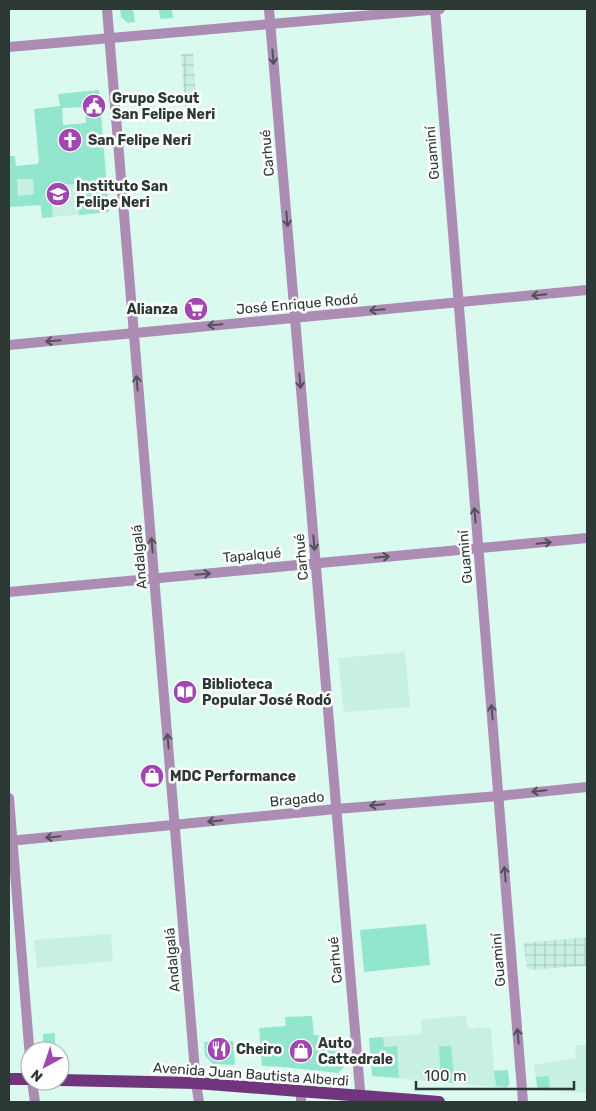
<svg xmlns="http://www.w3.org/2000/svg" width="596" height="1111" viewBox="0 0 596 1111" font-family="Rubik,sans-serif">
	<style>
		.built { fill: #c7f0e3 }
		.industrial { fill: url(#industrial-grid) }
		.building { fill: #91e6cd; fill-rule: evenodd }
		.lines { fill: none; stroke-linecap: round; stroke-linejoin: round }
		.minor { stroke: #ac8cb3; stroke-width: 10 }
		.tertiary { stroke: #ac8cb3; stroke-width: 10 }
		.primary { stroke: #70357c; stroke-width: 12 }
		.oneway { stroke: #52515a }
		.labels { text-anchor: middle; stroke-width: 5; stroke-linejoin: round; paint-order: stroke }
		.poi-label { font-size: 14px; font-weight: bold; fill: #2b3834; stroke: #fff; text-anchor: start }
		.street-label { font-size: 14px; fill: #2b3834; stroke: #fff }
	</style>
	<defs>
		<pattern id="industrial-grid" width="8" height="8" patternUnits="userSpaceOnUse" patternTransform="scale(1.25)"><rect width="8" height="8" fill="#c7f0e3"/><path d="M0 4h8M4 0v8" fill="none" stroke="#abcfc3"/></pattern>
	</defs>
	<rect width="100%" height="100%" fill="#dafaef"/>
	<path class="built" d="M 104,157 L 109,212 L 42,218 L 40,205 L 9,207 L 9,167 L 37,164 L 38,162 Z
		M 405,652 L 410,707 L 344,712 L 338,658 Z
		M 111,934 L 113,961 L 37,968 L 34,940 Z
		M 466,1015 L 468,1029 L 491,1027 L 494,1070 L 508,1070 L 510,1084 L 506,1088 L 372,1076 L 369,1038 L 422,1034 L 421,1020 Z
		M 575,1045 L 587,1045 L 587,1093 L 540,1090 L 537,1086 L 534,1065 L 576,1058 Z"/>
	<path class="industrial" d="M 193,53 L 197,125 L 196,122 L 186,122 L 181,54 Z
		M 587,937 L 587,966 L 527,970 L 524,943 Z"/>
	<path class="building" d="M 120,9 L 133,9 L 135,22 L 128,23 L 121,17 Z
		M 159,9 L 172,9 L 173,18 L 160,19 Z
		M 99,90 L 109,212 L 79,215 L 76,184 L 54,185 L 54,189 L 50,189 L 53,217 L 42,218 L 41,205 L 9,207 L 9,156 L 15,156 L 16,166 L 38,164 L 38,162 L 39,162 L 34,109 L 60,106 L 58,94 ZM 85,107 L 86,123 L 63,125 L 62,108 ZM 17,179 L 33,179 L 34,194 L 18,196 Z
		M 426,924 L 430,965 L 364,972 L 360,930 Z
		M 312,1016 L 314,1035 L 327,1035 L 328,1046 L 342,1045 L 344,1067 L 338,1073 L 283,1067 L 262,1066 L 259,1028 L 286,1026 L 285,1017 Z
		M 55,1033 L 55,1051 L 43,1051 L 43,1034 Z
		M 383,1037 L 384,1047 L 397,1046 L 399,1078 L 372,1076 L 369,1038 Z
		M 233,1041 L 235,1065 L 213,1064 L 205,1056 L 204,1042 Z
		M 439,1046 L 451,1046 L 455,1083 L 441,1082 Z
		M 508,1070 L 509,1084 L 507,1087 L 496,1086 L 494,1071 Z
		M 549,1076 L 550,1090 L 540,1090 L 537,1087 L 536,1077 Z"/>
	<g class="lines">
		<path class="minor" d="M 107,9 L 196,1083 L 199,1102
			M 269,9 L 361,1102
			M 435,9 L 523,1102
			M 9,345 L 587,290
			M 9,592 L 587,538
			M 9,798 L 30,1058
			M 9,841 L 336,809 L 499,796 L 587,787
			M 32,1081 L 35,1102
			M 301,1102 L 301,1091"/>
		<path class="tertiary" d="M 9,47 L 440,9"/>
		<path class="primary" d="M 9,1079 L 30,1079
			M 60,1080 L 196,1083 L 439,1102"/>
	</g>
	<defs><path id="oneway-shaft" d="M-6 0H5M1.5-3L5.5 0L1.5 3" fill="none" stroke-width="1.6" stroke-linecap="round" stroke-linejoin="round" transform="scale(1.25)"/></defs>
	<g class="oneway">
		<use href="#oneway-shaft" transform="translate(273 57) rotate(85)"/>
		<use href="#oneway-shaft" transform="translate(287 219) rotate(85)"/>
		<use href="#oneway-shaft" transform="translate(539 295) rotate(174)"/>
		<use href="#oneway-shaft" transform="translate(377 310) rotate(175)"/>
		<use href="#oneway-shaft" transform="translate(215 325) rotate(175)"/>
		<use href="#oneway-shaft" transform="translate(53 341) rotate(175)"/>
		<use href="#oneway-shaft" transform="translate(300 381) rotate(85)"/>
		<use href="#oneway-shaft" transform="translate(137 383) rotate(-95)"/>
		<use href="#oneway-shaft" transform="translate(475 515) rotate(-95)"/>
		<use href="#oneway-shaft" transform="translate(314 543) rotate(85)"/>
		<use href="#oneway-shaft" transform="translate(544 543) rotate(-6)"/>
		<use href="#oneway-shaft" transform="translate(152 545) rotate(-95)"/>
		<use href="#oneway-shaft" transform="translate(382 557) rotate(-5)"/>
		<use href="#oneway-shaft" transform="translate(203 574) rotate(-5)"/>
		<use href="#oneway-shaft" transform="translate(492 712) rotate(-95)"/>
		<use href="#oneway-shaft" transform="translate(168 741) rotate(-95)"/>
		<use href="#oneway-shaft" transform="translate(539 791) rotate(174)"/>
		<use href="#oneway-shaft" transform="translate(377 805) rotate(175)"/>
		<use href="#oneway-shaft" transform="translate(215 821) rotate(174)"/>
		<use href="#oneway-shaft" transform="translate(53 837) rotate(174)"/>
		<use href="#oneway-shaft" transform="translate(505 874) rotate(-95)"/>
		<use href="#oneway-shaft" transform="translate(518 1036) rotate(-95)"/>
	</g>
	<defs>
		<g id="civic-disc" transform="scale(1.25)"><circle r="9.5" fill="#a047b2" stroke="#fff"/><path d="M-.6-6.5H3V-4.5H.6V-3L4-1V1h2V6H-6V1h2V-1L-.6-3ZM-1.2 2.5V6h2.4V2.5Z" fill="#fff"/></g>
		<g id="church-disc" transform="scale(1.25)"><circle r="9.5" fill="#a047b2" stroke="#fff"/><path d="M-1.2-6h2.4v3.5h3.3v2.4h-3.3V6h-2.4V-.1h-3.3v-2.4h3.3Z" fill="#fff"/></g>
		<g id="school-disc" transform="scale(1.25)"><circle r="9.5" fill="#a047b2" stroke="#fff"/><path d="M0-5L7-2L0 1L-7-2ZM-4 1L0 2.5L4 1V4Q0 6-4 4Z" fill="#fff"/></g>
		<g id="supermarket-disc" transform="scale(1.25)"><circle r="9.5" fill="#a047b2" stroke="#fff"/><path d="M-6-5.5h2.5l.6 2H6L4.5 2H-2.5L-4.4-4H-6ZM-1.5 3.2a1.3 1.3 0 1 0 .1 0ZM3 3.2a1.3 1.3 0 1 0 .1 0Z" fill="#fff"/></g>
		<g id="library-disc" transform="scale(1.25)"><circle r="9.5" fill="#a047b2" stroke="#fff"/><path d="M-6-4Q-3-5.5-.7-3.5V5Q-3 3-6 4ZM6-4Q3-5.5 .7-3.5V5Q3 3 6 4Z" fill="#fff"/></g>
		<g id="shop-disc" transform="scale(1.25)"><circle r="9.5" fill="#a047b2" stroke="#fff"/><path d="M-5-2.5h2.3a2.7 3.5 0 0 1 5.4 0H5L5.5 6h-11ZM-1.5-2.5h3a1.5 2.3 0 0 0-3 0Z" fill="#fff"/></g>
		<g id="restaurant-disc" transform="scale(1.25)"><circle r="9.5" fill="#a047b2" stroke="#fff"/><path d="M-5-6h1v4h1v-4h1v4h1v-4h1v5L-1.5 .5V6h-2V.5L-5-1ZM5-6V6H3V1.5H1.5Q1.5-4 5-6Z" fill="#fff"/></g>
	</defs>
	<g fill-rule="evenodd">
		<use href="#civic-disc" x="94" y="106"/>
		<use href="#church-disc" x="70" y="140"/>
		<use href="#school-disc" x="58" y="194"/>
		<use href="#supermarket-disc" x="196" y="309"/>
		<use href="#library-disc" x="185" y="692"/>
		<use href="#shop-disc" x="152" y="776"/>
		<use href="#restaurant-disc" x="219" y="1049"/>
		<use href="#shop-disc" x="301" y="1051"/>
	</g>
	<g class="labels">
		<g class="poi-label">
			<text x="112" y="103">Grupo Scout<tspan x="112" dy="16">San Felipe Neri</tspan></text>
			<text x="88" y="145">San Felipe Neri</text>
			<text x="76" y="191">Instituto San<tspan x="76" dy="16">Felipe Neri</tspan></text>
			<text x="178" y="314" text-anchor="end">Alianza</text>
			<text x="202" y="689">Biblioteca<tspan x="202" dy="16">Popular José Rodó</tspan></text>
			<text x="170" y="781">MDC Performance</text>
			<text x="318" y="1048">Auto<tspan x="318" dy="16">Cattedrale</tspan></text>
			<text x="236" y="1054">Cheiro</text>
		</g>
		<g class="street-label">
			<text transform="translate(267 153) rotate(-95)" y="5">Carhué</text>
			<text transform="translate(432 153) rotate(-95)" y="5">Guaminí</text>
			<text transform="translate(297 304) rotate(-5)" y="5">José Enrique Rodó</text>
			<text transform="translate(252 555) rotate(-5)" y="5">Tapalqué</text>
			<text transform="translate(139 557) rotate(-95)" y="5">Andalgalá</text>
			<text transform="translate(301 557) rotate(-95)" y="5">Carhué</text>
			<text transform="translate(465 557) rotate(-95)" y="5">Guaminí</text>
			<text transform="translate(297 799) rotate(-6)" y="5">Bragado</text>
			<text transform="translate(172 960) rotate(-95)" y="5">Andalgalá</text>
			<text transform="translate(335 960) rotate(-95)" y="5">Carhué</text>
			<text transform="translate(498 960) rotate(-95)" y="5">Guaminí</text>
			<text transform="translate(251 1074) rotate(4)" y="5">Avenida Juan Bautista Alberdi</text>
		</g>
	</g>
	<rect width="596" height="1111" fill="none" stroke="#2b3834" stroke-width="20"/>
	<g transform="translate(45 1066) rotate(220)"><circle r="24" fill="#ffffff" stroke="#aaafae"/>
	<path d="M0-4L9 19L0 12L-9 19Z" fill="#a047b2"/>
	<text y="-8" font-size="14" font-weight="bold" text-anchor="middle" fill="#2b3834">N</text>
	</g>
	<path d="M416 1081v8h158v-8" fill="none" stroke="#2b3834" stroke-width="2.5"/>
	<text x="424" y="1081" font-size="15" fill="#2b3834" stroke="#ffffff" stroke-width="4" paint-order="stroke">100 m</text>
</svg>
